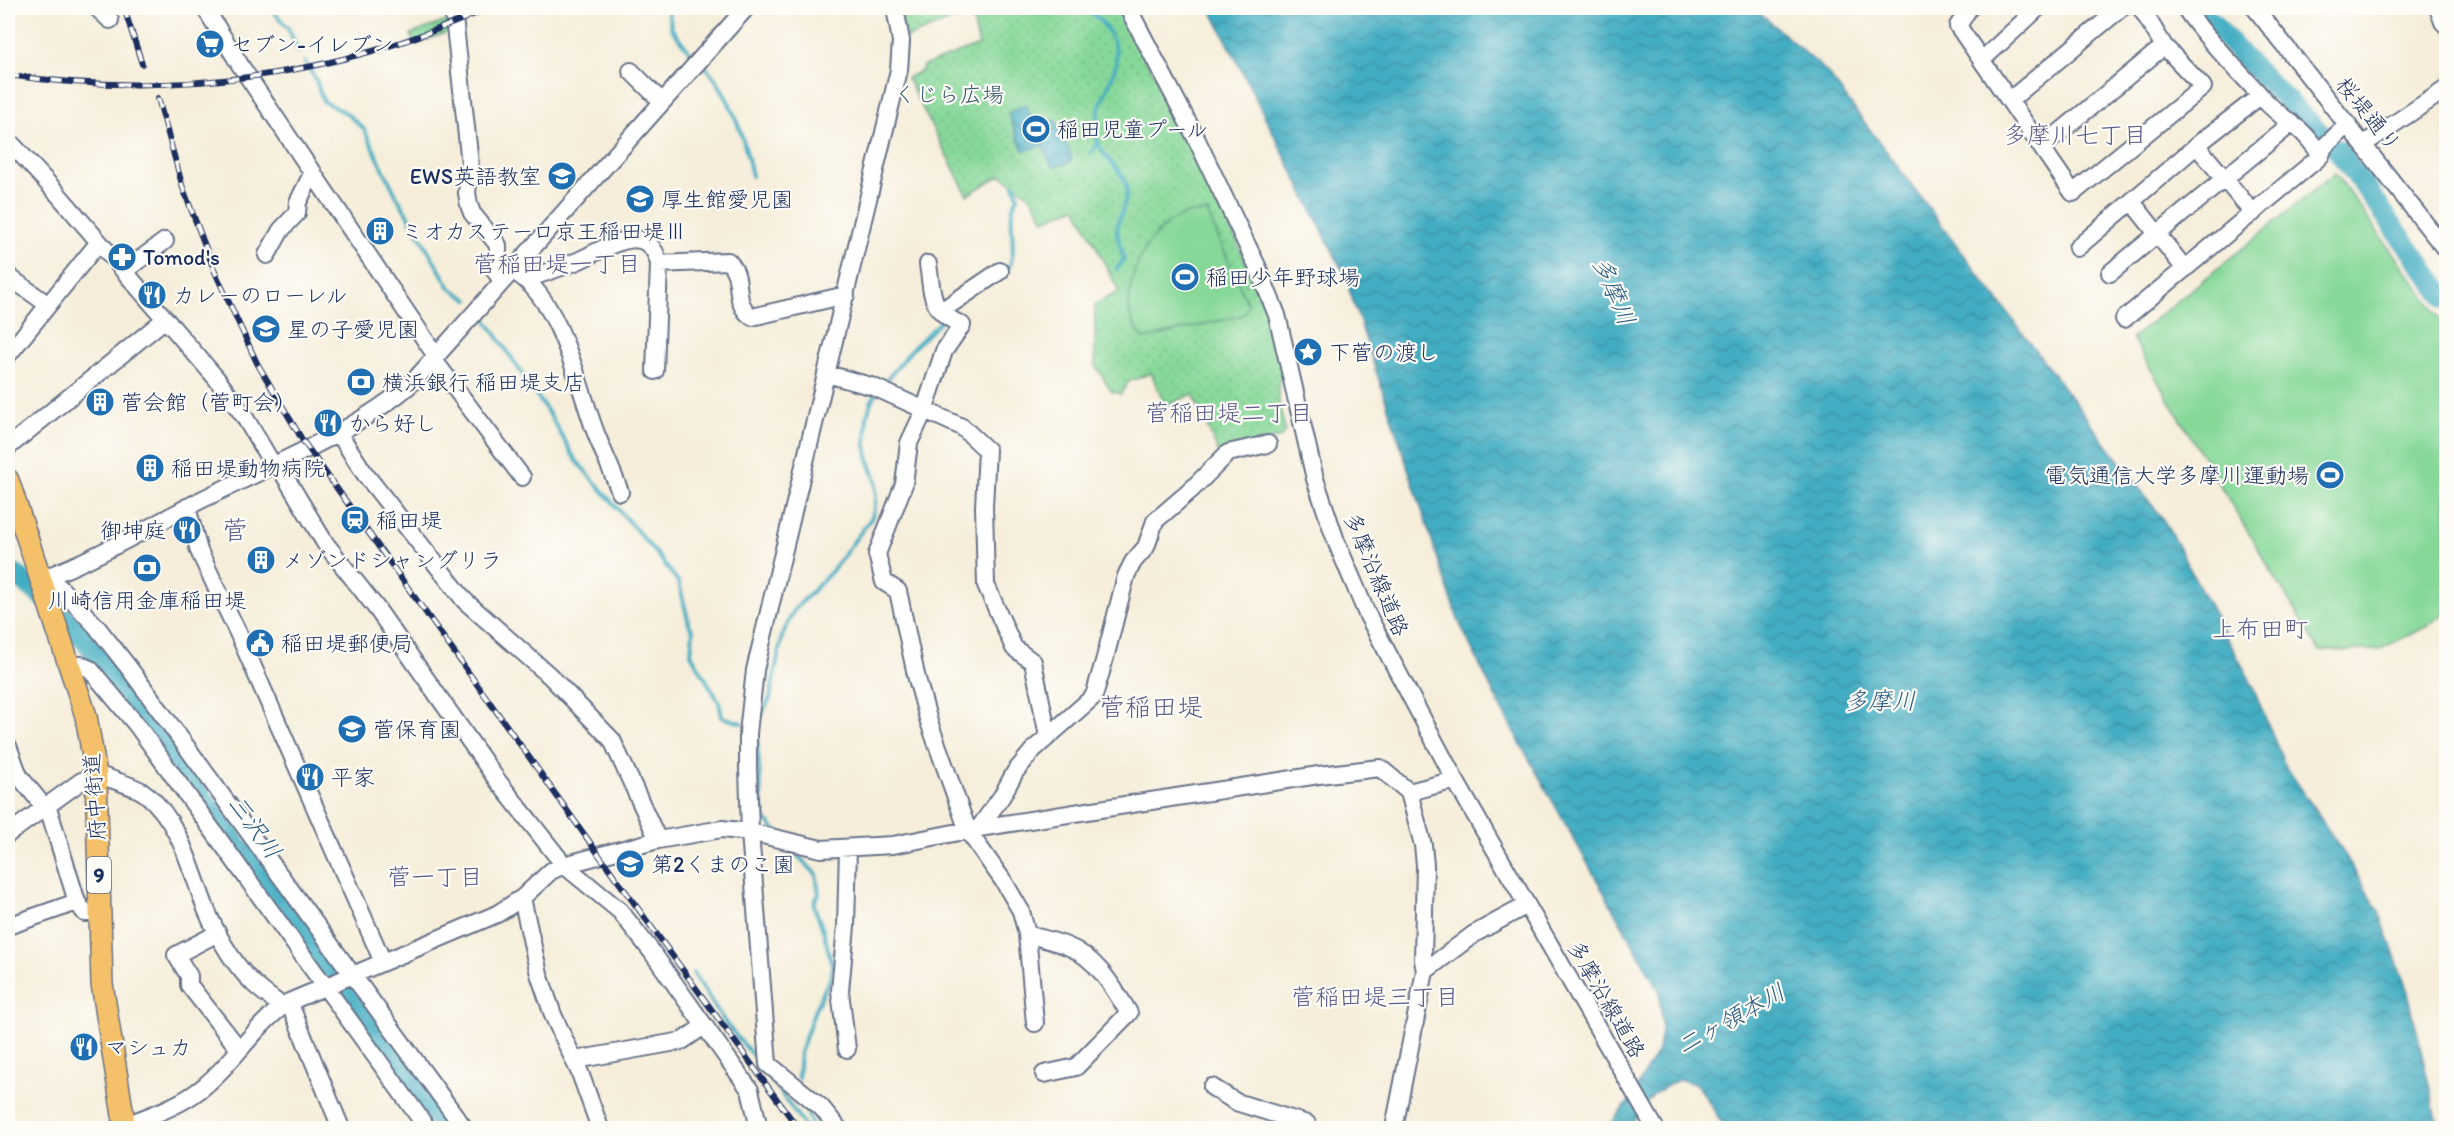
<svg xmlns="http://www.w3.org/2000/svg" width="2454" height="1136" viewBox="0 0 2454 1136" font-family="Itim,'Klee One',sans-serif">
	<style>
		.park { fill: url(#park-dots); stroke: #50847c; stroke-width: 1.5 }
		.garden { fill: #86d899; stroke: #50847c; stroke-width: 1.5 }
		.water { fill: url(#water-waves); stroke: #2f6e90; stroke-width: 1.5 }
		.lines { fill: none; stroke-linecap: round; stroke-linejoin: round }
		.stream { stroke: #43adc2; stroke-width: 4 }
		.river { stroke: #43adc2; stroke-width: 21 }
		.minor-casing { stroke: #687289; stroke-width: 20 }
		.major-casing { stroke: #687289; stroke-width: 24 }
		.minor { stroke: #fff; stroke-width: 16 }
		.major { stroke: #f4c16a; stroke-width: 21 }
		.rail-casing { stroke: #1b2f5e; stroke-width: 6 }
		.rail { stroke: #fdfcf7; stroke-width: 4; stroke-dasharray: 11; stroke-linecap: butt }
		.labels { text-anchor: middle; stroke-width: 4.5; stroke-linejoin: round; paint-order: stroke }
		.shield { fill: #fdfcf7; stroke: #5f6c8c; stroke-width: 1.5 }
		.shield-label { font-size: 21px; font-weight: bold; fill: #1b2f5e }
		.poi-label { font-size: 22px; fill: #1b2f5e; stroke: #fdfcf7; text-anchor: start }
		.park-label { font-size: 22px; fill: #36596d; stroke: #fdfcf7 }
		.street-label { font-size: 22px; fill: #1b2f5e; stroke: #fdfcf7 }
		.neighbourhood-label { font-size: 24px; fill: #5c5d8b; stroke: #fdfcf7 }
		.water-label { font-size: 24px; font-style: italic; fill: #295b81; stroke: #fdfcf7 }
		.quarter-label { font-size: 26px; fill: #5c5d8b; stroke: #fdfcf7 }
	</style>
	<defs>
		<pattern id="park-dots" width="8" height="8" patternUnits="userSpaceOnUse" patternTransform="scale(1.5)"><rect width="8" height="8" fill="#86d899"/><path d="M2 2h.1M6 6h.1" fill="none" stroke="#73ba86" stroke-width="1.8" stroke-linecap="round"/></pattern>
		<pattern id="water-waves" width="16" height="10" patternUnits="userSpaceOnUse" patternTransform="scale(1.5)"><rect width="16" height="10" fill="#43adc2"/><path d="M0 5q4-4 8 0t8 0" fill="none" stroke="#378da1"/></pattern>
	</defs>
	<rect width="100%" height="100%" fill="#fdfcf7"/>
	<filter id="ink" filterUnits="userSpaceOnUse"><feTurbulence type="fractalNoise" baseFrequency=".0167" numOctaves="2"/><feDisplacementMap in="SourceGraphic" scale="12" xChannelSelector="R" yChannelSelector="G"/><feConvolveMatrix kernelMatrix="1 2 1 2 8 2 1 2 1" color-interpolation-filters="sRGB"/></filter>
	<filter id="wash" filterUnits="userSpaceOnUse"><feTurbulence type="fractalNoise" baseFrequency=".008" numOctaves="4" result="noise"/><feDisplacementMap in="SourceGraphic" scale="24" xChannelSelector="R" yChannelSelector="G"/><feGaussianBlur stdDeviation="1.35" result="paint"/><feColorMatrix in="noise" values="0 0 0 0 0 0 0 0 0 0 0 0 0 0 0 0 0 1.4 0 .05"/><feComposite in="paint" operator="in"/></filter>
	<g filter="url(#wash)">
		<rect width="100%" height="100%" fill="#f6eeda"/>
		<path class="park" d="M 900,8 L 1117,8 L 1184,126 L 1264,301 L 1285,370 C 1271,384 1282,413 1285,431 L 1281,437 L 1226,451 L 1220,456 L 1193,394 L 1165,406 L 1151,373 L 1128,382 L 1121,394 L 1111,391 L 1095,365 L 1095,304 L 1119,292 L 1076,207 L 1044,220 L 1031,197 L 1001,175 L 967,195 L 907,78 L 922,70 L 923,66 L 979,45 L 971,13 L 906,38 Z
			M 452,19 L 452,31 L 414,44 L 411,34 Z"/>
		<path class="garden" d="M 2335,173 L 2446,326 L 2446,612 L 2426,627 L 2378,650 L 2319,651 L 2132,338 Z
			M 1207,212 L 1248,305 L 1243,315 L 1144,339 C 1139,332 1132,323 1130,315 C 1124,279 1148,227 1184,215 C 1191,212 1200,213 1207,212 Z"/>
		<path class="water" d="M 1210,8 L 1754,8 L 1826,71 L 2164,521 L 2249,678 L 2284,763 L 2347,858 L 2379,912 L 2408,992 L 2439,1128 L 1725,1128 L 1698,1085 L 1679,1079 L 1654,1094 L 1628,1128 L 1607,1128 L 1629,1101 L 1658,1050 L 1662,1022 L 1659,991 L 1502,711 L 1458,620 L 1344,274 Z
			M 1025,104 L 1036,126 L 1054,120 L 1057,122 L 1072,158 L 1069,162 L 1055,167 L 1051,165 L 1043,145 L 1025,151 L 1022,148 L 1008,113 Z"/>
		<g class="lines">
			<path class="stream" d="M 270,8 L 288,28 L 299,52
				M 667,8 L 672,29 L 691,54
				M 1084,8 C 1104,19 1121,44 1115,68 C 1109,90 1094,110 1096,134 C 1097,155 1120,165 1126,184 C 1130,198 1119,214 1117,228 C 1116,237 1122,250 1124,259 L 1117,269
				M 305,62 L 316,80 L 323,101 L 346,113 L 364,129 L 395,193 L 450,288 L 469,300
				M 706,67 C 732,97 744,138 752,176
				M 1091,154 L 1097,143
				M 1005,273 C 1023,251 1002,218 1018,197 L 1014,185
				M 485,318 L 551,417 L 575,459 L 656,553 L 679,583 L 689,624 L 693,631 L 691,654 L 719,702 L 722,717 L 742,723
				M 882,386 L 912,349 L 944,318
				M 776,831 L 766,820 L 762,808 L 756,725 L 770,698 L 782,636 L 794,610 L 832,571 L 872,517 L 876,501 L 876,481 L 869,461 L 866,445 L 867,416 L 871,402 L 876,394
				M 790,848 L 816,874 L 819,894 L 815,900 L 814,906 L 824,933 L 832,965 L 831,977 L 815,1009 L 800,1053 L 798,1078
				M 693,973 L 726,1024 L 761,1065 L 806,1128
				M 803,1101 L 813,1128"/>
			<path class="river" d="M 2199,8 L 2246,60 L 2322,135
				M 2337,149 L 2446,299
				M 8,570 C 46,594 78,631 106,666 L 445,1128"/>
		</g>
	</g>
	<g filter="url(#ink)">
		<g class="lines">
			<g class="minor-casing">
				<path id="minor" d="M 97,8 L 110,20
					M 205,8 L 242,68 L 436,356
					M 453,8 L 470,164 L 467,193 L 469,205 L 472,213 L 498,245 L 498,255 L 494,269 L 502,281
					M 1128,8 L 1195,136 L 1258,268 L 1277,315 L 1315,479 L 1336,541 L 1367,614 L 1455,780 L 1655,1128
					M 1969,8 L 1958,26 L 2073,193 L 2203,87 L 2164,46 L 2141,8
					M 2185,8 C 2207,40 2235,67 2261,96 C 2271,109 2287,120 2300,130 C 2308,137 2315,147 2321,155
					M 2255,8 L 2446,250
					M 2438,8 L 2443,22 L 2446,25
					M 1982,60 L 2038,8
					M 631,71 L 662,102
					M 2010,100 L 2121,8
					M 8,140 L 56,192 L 216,378 L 244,416 L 273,465
					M 2364,144 L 2446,89
					M 2197,146 L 2253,213
					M 2042,147 L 2164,46
					M 2132,202 L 2185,269
					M 2077,248 L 2202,141 L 2260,96
					M 267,255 L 281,230 L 297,213 L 298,202 L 313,172
					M 659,264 L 728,261 C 746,279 730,301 752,317 L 846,295
					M 928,264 C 933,296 929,310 962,325 L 944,351 L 924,411 L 909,443 L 904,484 L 877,554 L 884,582 L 898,591 L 916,675 L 929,722 L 968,831 L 1004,882 L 1021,911 L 1027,934 L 1035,1023
					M 124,271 L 165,241
					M 2110,273 L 2292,123
					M 518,274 C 560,302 577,381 594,428 C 602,450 612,470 620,492
					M 8,276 L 47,304
					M 526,279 C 542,274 559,268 575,262 C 602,251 648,216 659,264 L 655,371
					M 941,311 L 1000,271
					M 2124,319 L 2316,160 L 2321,155 L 2324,147 L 2348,124
					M 8,355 L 99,242
					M 433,359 L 522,477
					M 827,374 L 874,387 L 962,427 L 987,450 L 984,506 L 986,585 L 1014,648 L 1033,662 L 1048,736
					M 338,432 L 365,474 L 465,601 L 550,676 L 612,740 L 658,840
					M 8,447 L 164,320
					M 277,463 L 325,543 L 377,609 L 497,780 L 564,865 L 620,911 L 652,952 L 750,1090 L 759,1128
					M 187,507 L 199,551 L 239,635 L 383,962
					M 41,579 C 96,559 149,527 201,500 C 269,466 356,432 413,382 L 746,8
					M 41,579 L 58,586 L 63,591 L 96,626 L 129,668 L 464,1128
					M 69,665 L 81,665 L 90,669 L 136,724 L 427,1128
					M 8,746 L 19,776 L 50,814 L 77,902 L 85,913 L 100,913
					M 1409,792 L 1455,780
					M 979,828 L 1002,796 L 1015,772 L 1034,749 L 1094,696 L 1105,658 L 1126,576 L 1133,562 L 1146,547 L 1155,521 L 1191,490 L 1228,453 L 1268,444
					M 8,834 L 80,782 L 96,774 C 109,779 136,786 146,794 C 177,819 189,862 202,898 C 212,927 231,962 253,983 C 262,992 273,999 282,1006
					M 522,898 L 539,974 L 553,1015 L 580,1073 L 600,1128
					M 8,926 L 77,902
					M 218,933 L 176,955 L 189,976 L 189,985 L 239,1049
					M 1027,934 C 1040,938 1054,941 1067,946 C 1097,958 1113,987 1129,1013 L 1076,1067 L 1044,1074
					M 289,1002 L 341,1128
					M 847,1049 L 840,991 L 846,926 L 848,848
					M 575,1060 L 682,1041 L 704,1026
					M 1212,1087 L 1236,1102 L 1307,1124 L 1308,1128
					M 118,1128 C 146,1117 179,1107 202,1088 C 234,1063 254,1025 289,1002 L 497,914 L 522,898 L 551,871 L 564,865 L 658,840 L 722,829 L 750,832 L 821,849 L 893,845 L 979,828 L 1138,803 L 1319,775 L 1380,768 L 1409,792 L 1423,845 L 1425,865 L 1423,960 L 1425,971
					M 838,1128 L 821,1107 L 768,1064 L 750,832 L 748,768 L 748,733 L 755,670 L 899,70 L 901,41 L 895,8
					M 1394,1128 L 1425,971 L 1474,934 L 1527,905"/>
			</g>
			<g class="major-casing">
				<path id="major" d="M 8,480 L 86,716 L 96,774 L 102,984 L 125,1128"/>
			</g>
			<use href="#minor" class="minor"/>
			<use href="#major" class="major"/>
			<g class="rail-casing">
				<path id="rail" d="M 124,8 L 142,64
					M 8,75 C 171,99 338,77 488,8
					M 158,98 L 183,188 L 215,272 L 257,363 L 303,441 L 599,855 L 798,1128"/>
			</g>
			<use href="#rail" class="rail"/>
		</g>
	</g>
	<defs>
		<g id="supermarket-disc" transform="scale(1.5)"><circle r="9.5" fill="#1f6fb2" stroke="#fdfcf7"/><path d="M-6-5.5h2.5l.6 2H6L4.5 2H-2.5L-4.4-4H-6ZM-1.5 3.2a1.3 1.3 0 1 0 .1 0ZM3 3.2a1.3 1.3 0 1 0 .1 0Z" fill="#fff"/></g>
		<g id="stadium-disc" transform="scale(1.5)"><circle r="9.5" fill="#1f6fb2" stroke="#fdfcf7"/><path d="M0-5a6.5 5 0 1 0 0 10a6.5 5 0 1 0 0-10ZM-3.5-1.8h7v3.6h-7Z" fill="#fff"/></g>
		<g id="school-disc" transform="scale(1.5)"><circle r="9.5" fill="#1f6fb2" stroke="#fdfcf7"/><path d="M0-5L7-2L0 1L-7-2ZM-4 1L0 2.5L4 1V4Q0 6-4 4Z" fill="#fff"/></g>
		<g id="building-disc" transform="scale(1.5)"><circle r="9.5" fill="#1f6fb2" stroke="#fdfcf7"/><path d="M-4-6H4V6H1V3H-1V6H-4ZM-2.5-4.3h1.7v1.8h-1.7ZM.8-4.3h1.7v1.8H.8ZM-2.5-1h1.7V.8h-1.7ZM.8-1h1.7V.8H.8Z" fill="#fff"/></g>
		<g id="pharmacy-disc" transform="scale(1.5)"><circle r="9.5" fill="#1f6fb2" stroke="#fdfcf7"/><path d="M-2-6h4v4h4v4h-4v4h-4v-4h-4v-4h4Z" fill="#fff"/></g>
		<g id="restaurant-disc" transform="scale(1.5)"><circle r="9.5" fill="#1f6fb2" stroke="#fdfcf7"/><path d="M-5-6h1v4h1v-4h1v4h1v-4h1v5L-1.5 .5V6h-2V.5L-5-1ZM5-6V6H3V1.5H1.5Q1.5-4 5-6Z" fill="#fff"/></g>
		<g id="sight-disc" transform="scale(1.5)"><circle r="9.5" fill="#1f6fb2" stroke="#fdfcf7"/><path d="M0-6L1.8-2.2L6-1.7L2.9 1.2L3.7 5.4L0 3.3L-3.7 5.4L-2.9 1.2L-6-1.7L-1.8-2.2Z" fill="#fff"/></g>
		<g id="bank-disc" transform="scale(1.5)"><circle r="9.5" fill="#1f6fb2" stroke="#fdfcf7"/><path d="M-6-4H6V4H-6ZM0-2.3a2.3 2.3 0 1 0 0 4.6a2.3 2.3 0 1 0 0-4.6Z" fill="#fff"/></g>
		<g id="station-disc" transform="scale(1.5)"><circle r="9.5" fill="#1f6fb2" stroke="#fdfcf7"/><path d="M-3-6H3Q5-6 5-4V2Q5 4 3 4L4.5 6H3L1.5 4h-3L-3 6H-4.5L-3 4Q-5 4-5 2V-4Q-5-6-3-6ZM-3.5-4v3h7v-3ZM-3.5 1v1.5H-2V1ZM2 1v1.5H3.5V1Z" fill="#fff"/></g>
		<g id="civic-disc" transform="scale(1.5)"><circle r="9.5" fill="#1f6fb2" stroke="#fdfcf7"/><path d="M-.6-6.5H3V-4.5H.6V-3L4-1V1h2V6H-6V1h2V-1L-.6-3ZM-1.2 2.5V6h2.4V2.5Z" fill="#fff"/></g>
	</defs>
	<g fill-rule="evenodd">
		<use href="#supermarket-disc" x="210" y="44"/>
		<use href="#stadium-disc" x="1036" y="129"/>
		<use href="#school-disc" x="562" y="176"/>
		<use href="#school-disc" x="640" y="199"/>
		<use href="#building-disc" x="380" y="231"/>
		<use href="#pharmacy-disc" x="122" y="257"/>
		<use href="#stadium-disc" x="1185" y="277"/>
		<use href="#restaurant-disc" x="152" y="295"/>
		<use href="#school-disc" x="266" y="329"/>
		<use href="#sight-disc" x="1308" y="352"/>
		<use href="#bank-disc" x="361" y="382"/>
		<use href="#building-disc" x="100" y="402"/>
		<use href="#restaurant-disc" x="328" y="423"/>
		<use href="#building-disc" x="150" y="468"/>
		<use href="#stadium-disc" x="2330" y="475"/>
		<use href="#station-disc" x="355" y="520"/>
		<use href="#restaurant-disc" x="187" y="530"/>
		<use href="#building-disc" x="261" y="560"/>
		<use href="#bank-disc" x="147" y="568"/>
		<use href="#civic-disc" x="260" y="643"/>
		<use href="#school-disc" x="352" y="729"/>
		<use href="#restaurant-disc" x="310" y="777"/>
		<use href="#school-disc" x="630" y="864"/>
		<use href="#restaurant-disc" x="84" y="1047"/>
	</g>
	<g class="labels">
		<rect class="shield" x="87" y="857" width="24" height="36" rx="4.5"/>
		<g class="shield-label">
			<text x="99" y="882">9</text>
		</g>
		<g class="poi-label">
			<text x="231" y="52">セブン-イレブン</text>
			<text x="1057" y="137">稲田児童プール</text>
			<text x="541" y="184" text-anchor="end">EWS英語教室</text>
			<text x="661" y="207">厚生館愛児園</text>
			<text x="401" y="239">ミオカステーロ京王稲田堤Ⅲ</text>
			<text x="143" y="265">Tomod's</text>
			<text x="1206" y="285">稲田少年野球場</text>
			<text x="173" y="303">カレーのローレル</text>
			<text x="287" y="337">星の子愛児園</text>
			<text x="1329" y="360">下菅の渡し</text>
			<text x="382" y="390">横浜銀行 稲田堤支店</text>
			<text x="121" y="410">菅会館（菅町会）</text>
			<text x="349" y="431">から好し</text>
			<text x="171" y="476">稲田堤動物病院</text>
			<text x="2309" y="483" text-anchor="end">電気通信大学多摩川運動場</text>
			<text x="376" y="528">稲田堤</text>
			<text x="166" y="538" text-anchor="end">御坤庭</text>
			<text x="282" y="568">メゾンドシャングリラ</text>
			<text x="147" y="608" text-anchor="middle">川崎信用金庫稲田堤</text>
			<text x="281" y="651">稲田堤郵便局</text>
			<text x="373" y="737">菅保育園</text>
			<text x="331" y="785">平家</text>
			<text x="651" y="872">第2くまのこ園</text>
			<text x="105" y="1055">マシュカ</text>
		</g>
		<g class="park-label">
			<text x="949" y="102">くじら広場</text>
		</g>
		<g class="street-label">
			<text transform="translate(2369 114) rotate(51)" y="8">桜堤通り</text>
			<text transform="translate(1377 574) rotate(67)" y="8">多摩沿線道路</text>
			<text transform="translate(94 797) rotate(-94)" y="8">府中街道</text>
			<text transform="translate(1607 999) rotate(60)" y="8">多摩沿線道路</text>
		</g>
		<g class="neighbourhood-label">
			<text x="2075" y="143">多摩川七丁目</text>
			<text x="557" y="272">菅稲田堤一丁目</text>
			<text x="1229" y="421">菅稲田堤二丁目</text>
			<text x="2260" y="637">上布田町</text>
			<text x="435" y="885">菅一丁目</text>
			<text x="1375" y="1005">菅稲田堤三丁目</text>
		</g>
		<g class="water-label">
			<text transform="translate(1614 291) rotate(67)" y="8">多摩川</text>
			<text x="1880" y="709">多摩川</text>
			<text transform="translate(255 827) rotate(54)" y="8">三沢川</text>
			<text transform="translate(1731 1019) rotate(-29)" y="8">二ヶ領本川</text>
		</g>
		<g class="quarter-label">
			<text x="235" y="539">菅</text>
			<text x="1151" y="716">菅稲田堤</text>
		</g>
	</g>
	<rect width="2454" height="1136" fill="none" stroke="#fdfcf7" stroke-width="30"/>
</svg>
